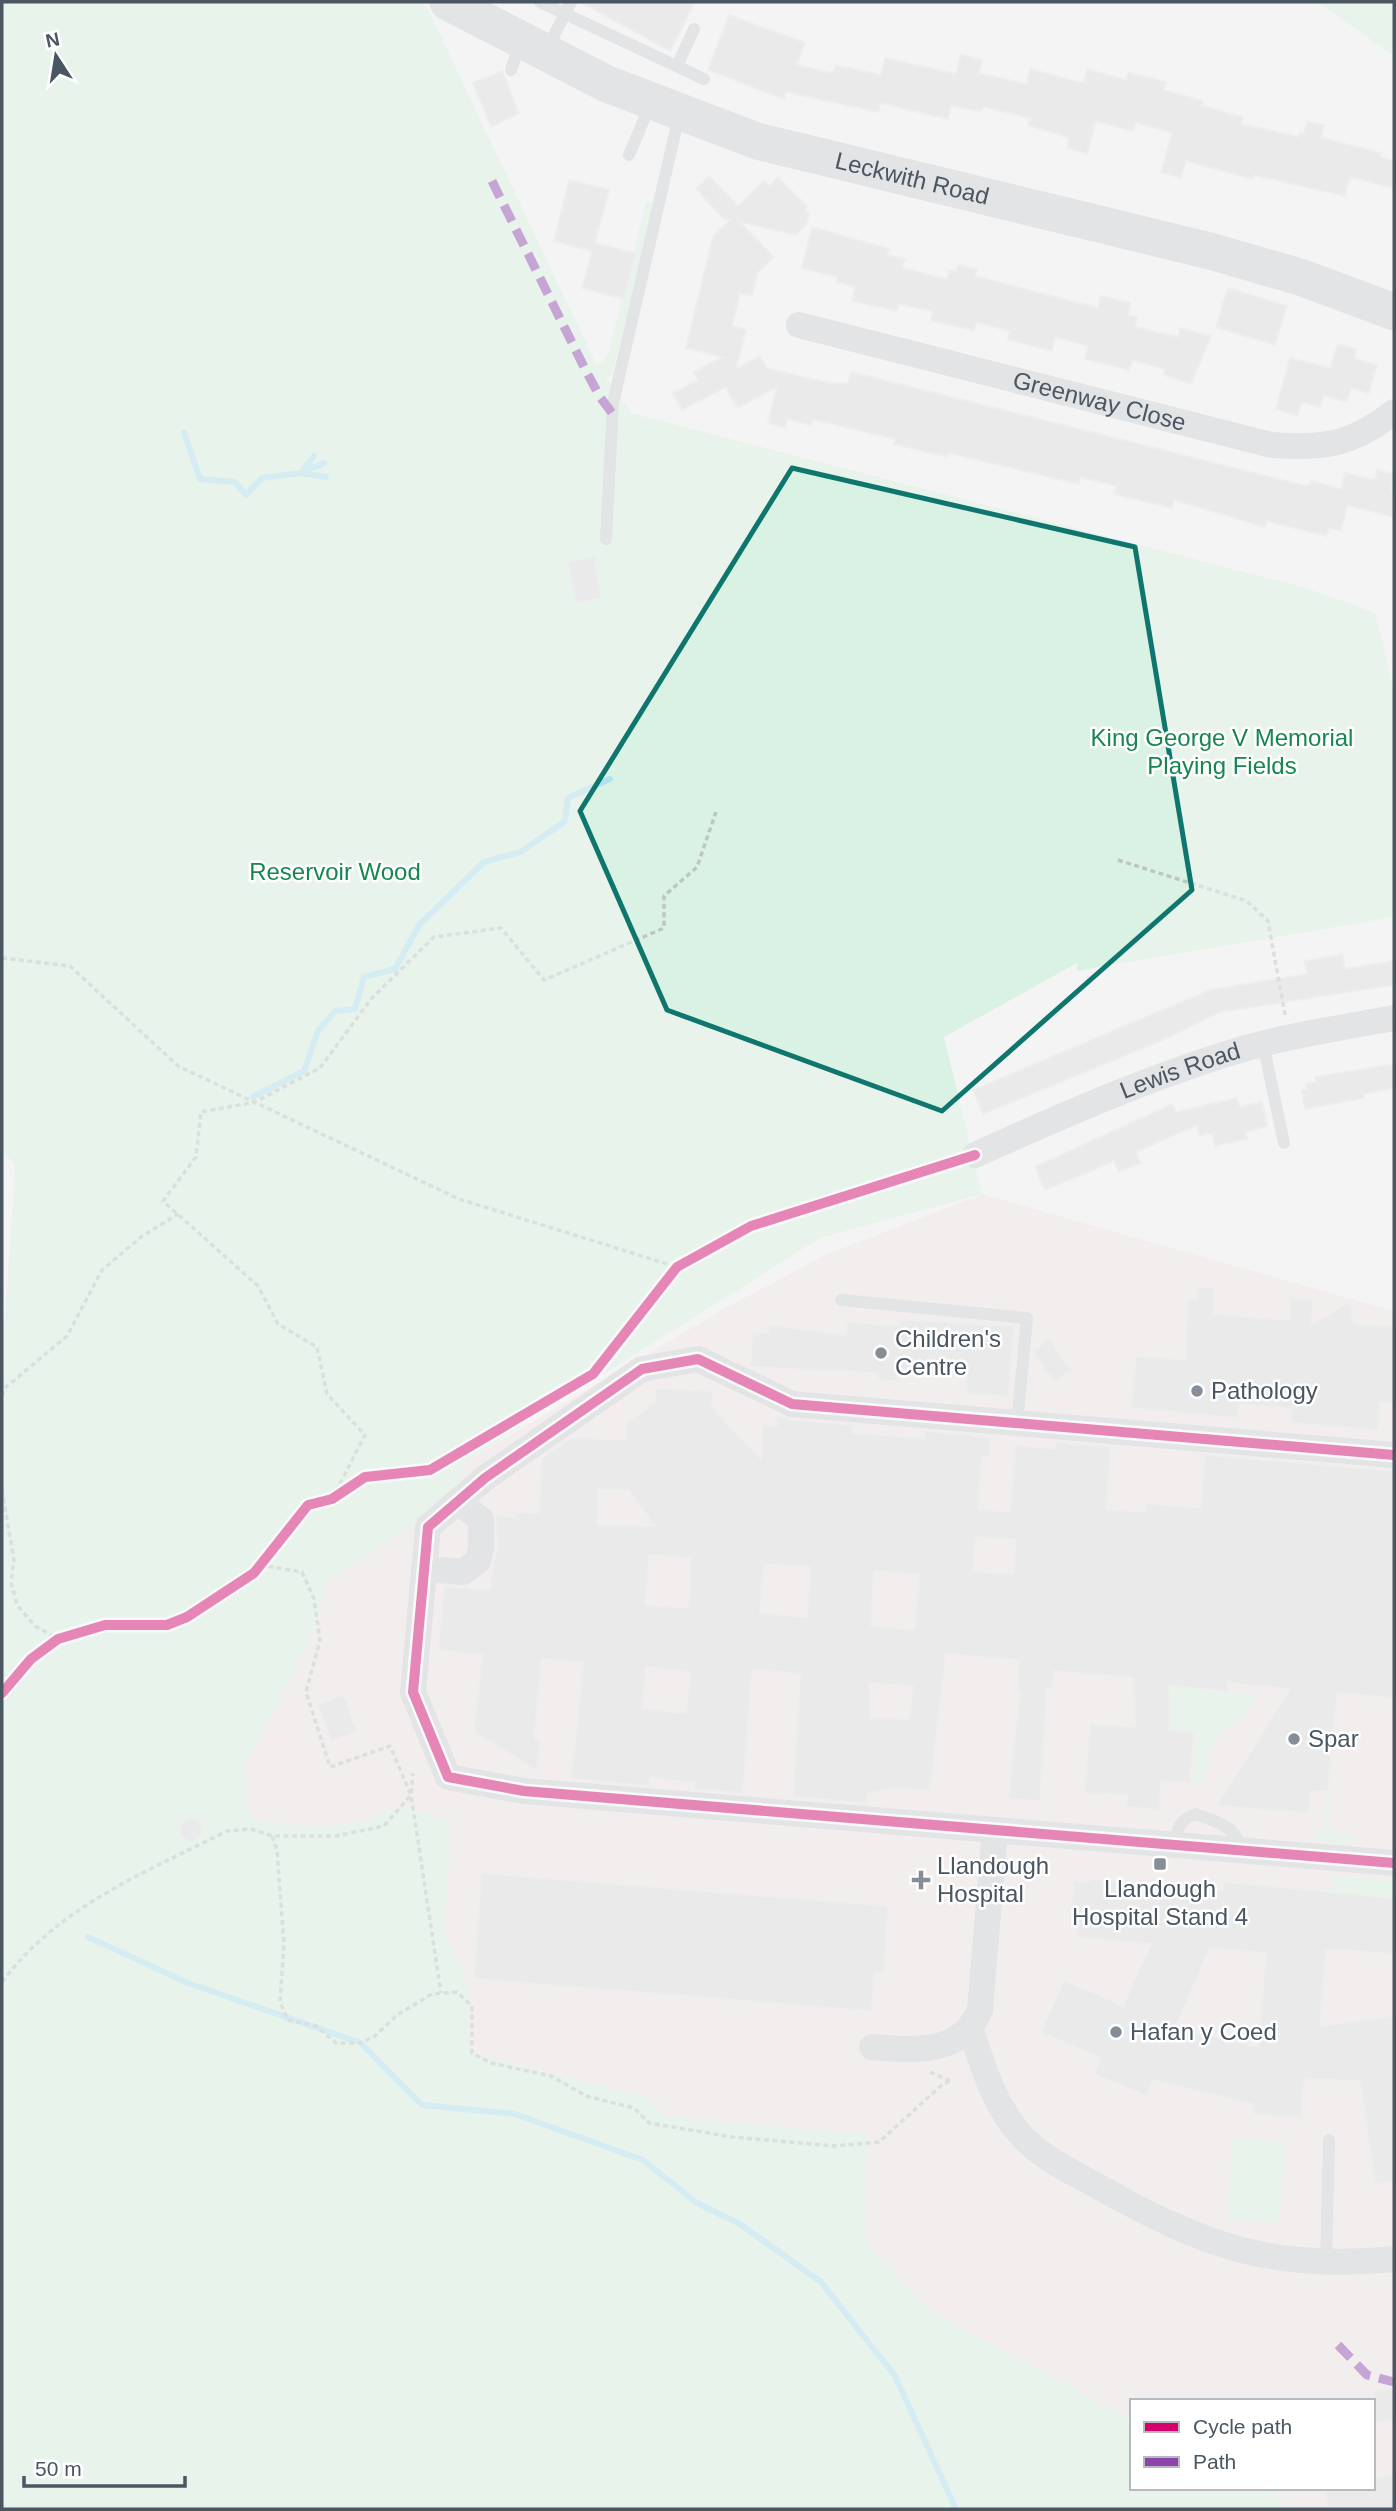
<svg xmlns="http://www.w3.org/2000/svg" width="1396" height="2511" viewBox="0 0 1396 2511" font-family="Arial,sans-serif">
	<style>
		.medical { fill: #f1e7e6 }
		.green { fill: #d9f2e3 }
		.lines { fill: none; stroke-linecap: round; stroke-linejoin: round }
		.stream { stroke: #aee2f0; stroke-width: 6 }
		.building { fill: #ddddde; stroke: #e5e6e7; stroke-width: 2; fill-rule: evenodd }
		.path { stroke: #bcc7c4; stroke-width: 3.5; stroke-dasharray: 5 3.5; stroke-linecap: butt }
		.lane { stroke: #ced0d2; stroke-width: 12 }
		.street { stroke: #ced0d2; stroke-width: 26 }
		.secondary { stroke: #ced0d4; stroke-width: 37 }
		.quiet { stroke: #8e44ad; stroke-width: 9; stroke-dasharray: 18 9; stroke-linecap: butt }
		.cycleway-casing { stroke: #fff; stroke-width: 15 }
		.cycleway { stroke: #d6006c; stroke-width: 10 }
		.marked { fill: none; stroke: #0f766e; stroke-width: 5; stroke-linejoin: round }
		.poi-dot { fill: #868d94; stroke: #fff; stroke-width: 2.5 }
		.labels { text-anchor: middle; stroke-width: 5; stroke-linejoin: round; paint-order: stroke }
		.street-label { font-size: 24px; fill: #4a5661; stroke: #fff }
		.park-label { font-size: 24px; fill: #17864f; stroke: #fff }
		.poi-label { font-size: 24px; fill: #4a5661; stroke: #fff; text-anchor: start }
	</style>
	<rect width="100%" height="100%" fill="#f4f4f4"/>
	<path class="medical" d="M 982,1194 L 1394,1311 L 1394,2509 L 1284,2509 L 1279,2498 L 1268,2488 L 1373,2488 L 1373,2401 L 1132,2401 L 1132,2420 L 931,2312 L 865,2240 L 867,2135 L 666,2116 L 648,2098 L 467,2052 L 469,1990 L 445,1933 L 451,1821 L 402,1806 L 358,1822 L 311,1827 L 250,1819 L 244,1768 L 309,1643 L 327,1583 L 453,1499 L 466,1461 L 722,1310 L 825,1255 Z"/>
	<path class="green" d="M 2,2 L 418,2 L 427,7 L 597,366 L 607,358 L 646,201 L 654,203 L 612,375 L 606,378 L 631,413 L 1303,587 L 1376,613 L 1394,691 L 1394,917 L 1077,971 L 1077,963 L 944,1037 L 982,1194 L 820,1238 L 466,1461 L 453,1499 L 327,1583 L 309,1643 L 244,1768 L 251,1819 L 311,1827 L 358,1822 L 402,1806 L 451,1821 L 445,1932 L 469,1990 L 467,2052 L 648,2098 L 666,2116 L 867,2135 L 865,2240 L 931,2312 L 1132,2420 L 1132,2488 L 1268,2488 L 1279,2498 L 1284,2509 L 2,2509 L 2,1322 L 5,1321 L 15,1166 L 2,1149 Z
		M 1232,2 L 1394,2 L 1394,56 L 1319,3 Z
		M 1170,1688 L 1258,1695 L 1242,1720 L 1236,1717 L 1229,1728 L 1225,1726 L 1207,1757 L 1209,1762 L 1201,1783 L 1192,1783 L 1196,1731 L 1164,1729 Z
		M 1326,1796 L 1332,1796 L 1329,1832 L 1350,1834 L 1356,1838 L 1355,1844 L 1314,1841 L 1315,1832 L 1323,1832 Z
		M 1332,1876 L 1394,1881 L 1394,1898 L 1331,1891 Z
		M 1233,2138 L 1286,2142 L 1279,2223 L 1226,2219 Z"/>
	<g class="lines">
		<path class="stream" d="M 184,432 L 200,479 L 235,482 L 246,495 L 262,478 L 301,473 L 314,456
			M 303,472 L 324,463
			M 301,473 L 326,477
			M 253,1097 L 304,1071 L 318,1031 L 335,1011 L 355,1009 L 364,977 L 395,969 L 419,925 L 484,862 L 521,852 L 565,821 L 568,798 L 610,779
			M 88,1937 L 188,1983 L 361,2043 L 422,2105 L 515,2114 L 643,2160 L 697,2203 L 740,2224 L 821,2282 L 895,2376 L 956,2509"/>
	</g>
	<path class="building" d="M 580,2 L 695,2 L 670,51 Z
		M 729,15 L 805,43 L 797,65 L 833,73 L 835,65 L 881,75 L 885,58 L 956,74 L 961,55 L 982,60 L 979,73 L 1027,84 L 1030,69 L 1083,83 L 1087,69 L 1126,80 L 1128,72 L 1166,82 L 1164,90 L 1203,101 L 1202,106 L 1243,117 L 1241,124 L 1299,137 L 1300,133 L 1304,134 L 1307,121 L 1324,125 L 1321,138 L 1381,153 L 1380,157 L 1394,161 L 1394,188 L 1350,177 L 1345,196 L 1254,175 L 1253,179 L 1186,161 L 1181,178 L 1161,172 L 1172,133 L 1136,122 L 1133,131 L 1096,121 L 1087,154 L 1067,148 L 1069,138 L 1028,125 L 1030,118 L 985,107 L 979,111 L 951,106 L 948,119 L 880,103 L 878,112 L 786,92 L 784,99 L 708,70 Z
		M 502,71 L 519,113 L 491,127 L 473,83 Z
		M 709,176 L 738,206 L 764,181 L 769,186 L 778,177 L 807,206 L 805,212 L 809,213 L 806,225 L 796,235 L 740,222 L 774,257 L 757,273 L 752,296 L 740,293 L 732,326 L 746,330 L 736,369 L 760,356 L 767,368 L 829,383 L 848,383 L 851,372 L 1302,485 L 1310,485 L 1311,481 L 1341,489 L 1345,473 L 1375,480 L 1377,470 L 1394,474 L 1391,491 L 1394,492 L 1394,517 L 1347,505 L 1341,531 L 1329,528 L 1327,536 L 1267,521 L 1265,527 L 1174,500 L 1172,508 L 1114,494 L 1116,486 L 1080,477 L 1079,484 L 949,453 L 948,457 L 894,444 L 895,439 L 828,423 L 813,420 L 811,425 L 787,419 L 785,428 L 768,423 L 777,387 L 737,408 L 726,387 L 682,410 L 673,393 L 698,380 L 694,372 L 723,357 L 686,348 L 713,237 L 730,220 L 724,219 L 696,189 Z
		M 569,180 L 609,190 L 595,243 L 636,253 L 624,299 L 582,288 L 592,251 L 554,241 Z
		M 812,227 L 889,249 L 887,255 L 905,259 L 902,268 L 947,279 L 949,270 L 956,272 L 958,265 L 977,269 L 975,276 L 1098,308 L 1101,296 L 1130,303 L 1128,315 L 1137,317 L 1135,327 L 1178,337 L 1180,328 L 1211,336 L 1191,384 L 1164,375 L 1165,369 L 1132,360 L 1129,370 L 1085,359 L 1088,346 L 1055,337 L 1052,351 L 1008,340 L 1010,331 L 976,322 L 974,330 L 931,321 L 933,311 L 898,304 L 897,311 L 852,301 L 855,287 L 837,282 L 838,277 L 802,268 Z
		M 1228,288 L 1287,306 L 1275,345 L 1216,327 Z
		M 1338,344 L 1356,349 L 1354,358 L 1377,365 L 1369,393 L 1351,388 L 1346,402 L 1324,395 L 1320,407 L 1302,402 L 1298,416 L 1276,409 L 1290,358 L 1330,368 Z
		M 595,557 L 601,599 L 575,603 L 569,561 Z
		M 1343,954 L 1345,969 L 1394,961 L 1394,985 L 1220,1012 L 1158,1042 L 983,1114 L 973,1090 L 1210,990 L 1307,974 L 1305,961 Z
		M 1394,1064 L 1394,1088 L 1364,1094 L 1364,1098 L 1305,1109 L 1302,1090 L 1307,1090 L 1306,1084 L 1316,1082 L 1315,1077 Z
		M 1237,1098 L 1240,1107 L 1262,1102 L 1267,1126 L 1246,1132 L 1247,1139 L 1215,1146 L 1212,1133 L 1199,1136 L 1197,1125 L 1136,1152 L 1141,1163 L 1119,1172 L 1114,1161 L 1045,1190 L 1035,1167 L 1172,1104 L 1176,1112 Z
		M 1198,1287 L 1215,1288 L 1213,1314 L 1289,1320 L 1291,1298 L 1313,1300 L 1311,1325 L 1349,1303 L 1354,1324 L 1394,1327 L 1394,1403 L 1380,1402 L 1378,1430 L 1291,1423 L 1292,1409 L 1239,1404 L 1238,1418 L 1131,1408 L 1136,1356 L 1185,1360 L 1188,1299 L 1197,1300 Z
		M 900,1320 L 1014,1326 L 1008,1397 L 966,1393 L 967,1375 L 898,1369 L 897,1381 L 878,1380 L 878,1373 L 750,1367 L 753,1332 L 768,1333 L 769,1325 L 846,1335 L 847,1322 L 899,1326 Z
		M 1049,1339 L 1071,1370 L 1054,1382 L 1033,1351 Z
		M 656,1388 L 713,1391 L 712,1408 L 761,1459 L 763,1425 L 777,1426 L 777,1415 L 791,1420 L 853,1425 L 852,1433 L 924,1438 L 924,1431 L 991,1437 L 990,1457 L 982,1456 L 978,1509 L 1010,1512 L 1015,1445 L 1055,1449 L 1055,1442 L 1111,1447 L 1106,1509 L 1144,1512 L 1145,1503 L 1200,1508 L 1205,1455 L 1394,1471 L 1394,1698 L 1337,1693 L 1328,1792 L 1311,1791 L 1309,1813 L 1217,1806 L 1290,1689 L 1228,1683 L 1227,1691 L 1169,1686 L 1170,1730 L 1194,1732 L 1190,1783 L 1161,1781 L 1159,1810 L 1126,1807 L 1127,1795 L 1084,1793 L 1090,1724 L 1135,1727 L 1133,1678 L 1054,1671 L 1052,1690 L 1047,1689 L 1040,1801 L 1008,1799 L 1020,1691 L 1017,1691 L 1019,1660 L 946,1654 L 930,1791 L 891,1788 L 867,1794 L 866,1803 L 793,1797 L 800,1674 L 752,1669 L 743,1793 L 694,1789 L 695,1783 L 650,1778 L 649,1786 L 571,1779 L 583,1663 L 542,1659 L 534,1739 L 541,1740 L 537,1771 L 474,1731 L 482,1655 L 438,1650 L 444,1586 L 489,1590 L 497,1547 L 496,1515 L 516,1517 L 515,1512 L 539,1513 L 542,1458 L 571,1438 L 626,1440 L 626,1424 L 655,1402 ZM 598,1490 L 629,1490 L 655,1526 L 598,1525 ZM 976,1537 L 1016,1540 L 1013,1574 L 973,1571 ZM 649,1555 L 691,1558 L 688,1608 L 646,1605 ZM 764,1564 L 810,1567 L 807,1617 L 760,1613 ZM 874,1571 L 919,1575 L 914,1630 L 871,1626 ZM 646,1667 L 690,1672 L 686,1713 L 642,1709 ZM 869,1683 L 913,1686 L 909,1719 L 871,1718 Z
		M 344,1695 L 357,1732 L 331,1741 L 318,1704 Z
		M180 1830a11 11 0 1 1 22 0a11 11 0 1 1-22 0Z
		M 481,1873 L 888,1906 L 884,1973 L 875,1972 L 871,2011 L 474,1979 Z
		M 1089,1879 L 1223,1890 L 1224,1882 L 1394,1898 L 1394,1954 L 1326,1949 L 1320,2026 L 1394,2016 L 1394,2181 L 1375,2184 L 1360,2081 L 1304,2079 L 1301,2118 L 1253,2114 L 1253,2104 L 1153,2080 L 1146,2096 L 1094,2074 L 1101,2058 L 1041,2032 L 1064,1980 L 1123,2006 L 1151,1944 L 1077,1937 L 1078,1920 L 1070,1920 L 1074,1881 L 1089,1882 ZM 1210,1948 L 1266,1953 L 1258,2047 L 1175,2028 Z
		M 1394,2387 L 1394,2419 L 1373,2424 L 1373,2392 Z
		M 1394,2474 L 1394,2509 L 1327,2507 L 1324,2488 L 1373,2488 L 1373,2478 Z"/>
	<g class="lines">
		<path class="path" d="M 1118,860 L 1247,901 L 1268,921 L 1285,1015
			M 2,958 L 70,966 L 178,1066 L 459,1199 L 677,1267
			M 596,1370 L 677,1267 L 751,1226 L 955,1162
			M 2,1396 L 5,1388 L 67,1336 L 102,1270 L 141,1237 L 178,1214
			M 2,1490 L 14,1560 L 11,1583 L 17,1605 L 35,1626 L 58,1639
			M 332,1499 L 365,1435 L 327,1394 L 317,1347 L 278,1324 L 258,1286 L 163,1201 L 196,1157 L 201,1112 L 255,1102 L 320,1068 L 371,999 L 434,937 L 501,928 L 544,980 L 664,928 L 664,896 L 697,867 L 716,812
			M 260,1565 L 302,1572 L 314,1599 L 320,1640 L 306,1692 L 330,1767 L 390,1746 L 411,1795 L 441,1993
			M 2,1693 L 31,1659 L 58,1639 L 105,1625 L 167,1625 L 187,1617 L 254,1573 L 308,1505 L 332,1499 L 365,1477 L 430,1470 L 566,1390
			M 272,1836 L 277,1850 L 284,1944 L 280,2002 L 288,2020 L 316,2026 L 336,2043 L 361,2043 L 375,2036 L 397,2015 L 432,1994 L 457,1992 L 472,2006 L 472,2053 L 491,2063 L 551,2076 L 586,2096 L 634,2108 L 649,2123 L 732,2137 L 835,2146 L 879,2142 L 943,2084 L 950,2081
			M 2,1982 C 59,1906 144,1873 227,1831 L 251,1829 L 272,1836 L 336,1836 L 384,1826 L 411,1795 L 413,1773
			M 930,2072 L 950,2081"/>
		<path class="lane" d="M 540,2 L 704,79
			M 547,49 L 571,2
			M 677,66 L 694,29
			M 511,70 L 520,43
			M 629,155 L 650,105
			M 606,539 L 613,403 L 679,116
			M 1263,1044 L 1284,1143
			M 841,1300 L 1027,1318 L 1017,1424
			M 1174,1845 C 1177,1830 1180,1818 1196,1814 C 1214,1821 1240,1827 1239,1850
			M 1326,2262 L 1329,2140"/>
		<g class="street">
			<path id="s1" d="M 799,325 L 1271,445 C 1323,449 1352,445 1394,412"/>
			<path id="s2" d="M 975,1155 C 1059,1117 1145,1079 1233,1052 C 1285,1036 1340,1028 1394,1018"/>
			<path d="M 1394,1455 L 792,1404 L 698,1359 L 642,1369 L 485,1478 L 428,1527 L 413,1692 L 448,1777 L 524,1791 L 1394,1863"/>
			<path d="M 424,1569 L 463,1572 L 478,1561 L 481,1547 L 481,1519 L 457,1502"/>
			<path d="M 970,2028 C 983,2066 993,2103 1020,2134 C 1041,2158 1072,2172 1099,2187 C 1207,2247 1270,2270 1394,2259"/>
			<path d="M 872,2047 C 913,2050 961,2056 980,2010 L 995,1830"/>
		</g>
		<path class="secondary" id="s3" d="M 448,2 L 607,84 L 757,141 L 1210,251 L 1300,277 L 1394,312"/>
		<path class="quiet" d="M 492,181 L 585,369 L 600,397 L 612,413
			M 1338,2345 L 1367,2375 L 1394,2382"/>
		<g class="cycleway-casing">
			<path id="cycleway" d="M 1394,1455 L 792,1404 L 698,1359 L 642,1369 L 485,1478 L 428,1527 L 413,1692 L 448,1777 L 524,1791 L 1394,1863
				M 2,1693 L 31,1659 L 58,1639 L 105,1625 L 167,1625 L 187,1617 L 254,1573 L 308,1505 L 332,1499 L 365,1477 L 430,1470 L 593,1374 L 677,1267 L 751,1226 L 975,1155"/>
		</g>
		<use href="#cycleway" class="cycleway"/>
	</g>
	<path d="M0 0H1396V2511H0ZM 792,468 L 1135,547 L 1192,890 L 942,1111 L 667,1010 L 580,811 Z" fill="#f4f4f4" fill-opacity=".55" fill-rule="evenodd"/>
	<path class="marked" d="M 792,468 L 1135,547 L 1192,890 L 942,1111 L 667,1010 L 580,811 Z"/>
	<g class="poi-dot">
		<circle cx="881" cy="1353" r="7"/>
		<circle cx="1197" cy="1391" r="7"/>
		<circle cx="1294" cy="1739" r="7"/>
		<rect x="1153" y="1857" width="14" height="14" rx="3.5"/>
		<path d="M917.5 1869.5h7v7h7v7h-7v7h-7v-7h-7v-7h7z"/>
		<circle cx="1116" cy="2032" r="7"/>
	</g>
	<g class="labels">
		<g class="street-label">
			<text dy="8" stroke="none"><textPath href="#s3" startOffset="499">Leckwith Road</textPath></text>
			<text dy="8" stroke="none"><textPath href="#s1" startOffset="310">Greenway Close</textPath></text>
			<text dy="8" stroke="none"><textPath href="#s2" startOffset="222">Lewis Road</textPath></text>
		</g>
		<g class="park-label">
			<text x="1222" y="746">King George V Memorial<tspan x="1222" dy="28">Playing Fields</tspan></text>
			<text x="335" y="880">Reservoir Wood</text>
		</g>
		<g class="poi-label">
			<text x="895" y="1347">Children's<tspan x="895" dy="28">Centre</tspan></text>
			<text x="1211" y="1399">Pathology</text>
			<text x="1308" y="1747">Spar</text>
			<text x="937" y="1874">Llandough<tspan x="937" dy="28">Hospital</tspan></text>
			<text x="1160" y="1897" text-anchor="middle">Llandough<tspan x="1160" dy="28">Hospital Stand 4</tspan></text>
			<text x="1130" y="2040">Hafan y Coed</text>
		</g>
	</g>
	<rect width="1396" height="2511" fill="none" stroke="#4a5661" stroke-width="7"/>
	<rect x="1130" y="2399" width="245" height="91" fill="#ffffff" stroke="#b7bbc0" stroke-width="2"/>
	<rect x="1144" y="2422" width="35" height="10" fill="#d6006c" stroke="#b7bbc0" stroke-width="2"/>
	<text x="1193" y="2434" font-size="21" fill="#4a5661">Cycle path</text>
	<rect x="1144" y="2457" width="35" height="10" fill="#8e44ad" stroke="#b7bbc0" stroke-width="2"/>
	<text x="1193" y="2469" font-size="21" fill="#4a5661">Path</text>
	<g transform="translate(56 56) rotate(348)" stroke="#ffffff" stroke-width="5" paint-order="stroke">
	<path d="M0-5L12 26L0 18L-12 26Z" fill="#4a5661"/>
	<text y="-10" font-size="19" font-weight="bold" text-anchor="middle" fill="#4a5661">N</text>
	</g>
	<path d="M24 2476v10h161v-10" fill="none" stroke="#4a5661" stroke-width="3.5"/>
	<text x="35" y="2476" font-size="21" fill="#4a5661" stroke="#ffffff" stroke-width="5" paint-order="stroke">50 m</text>
</svg>
